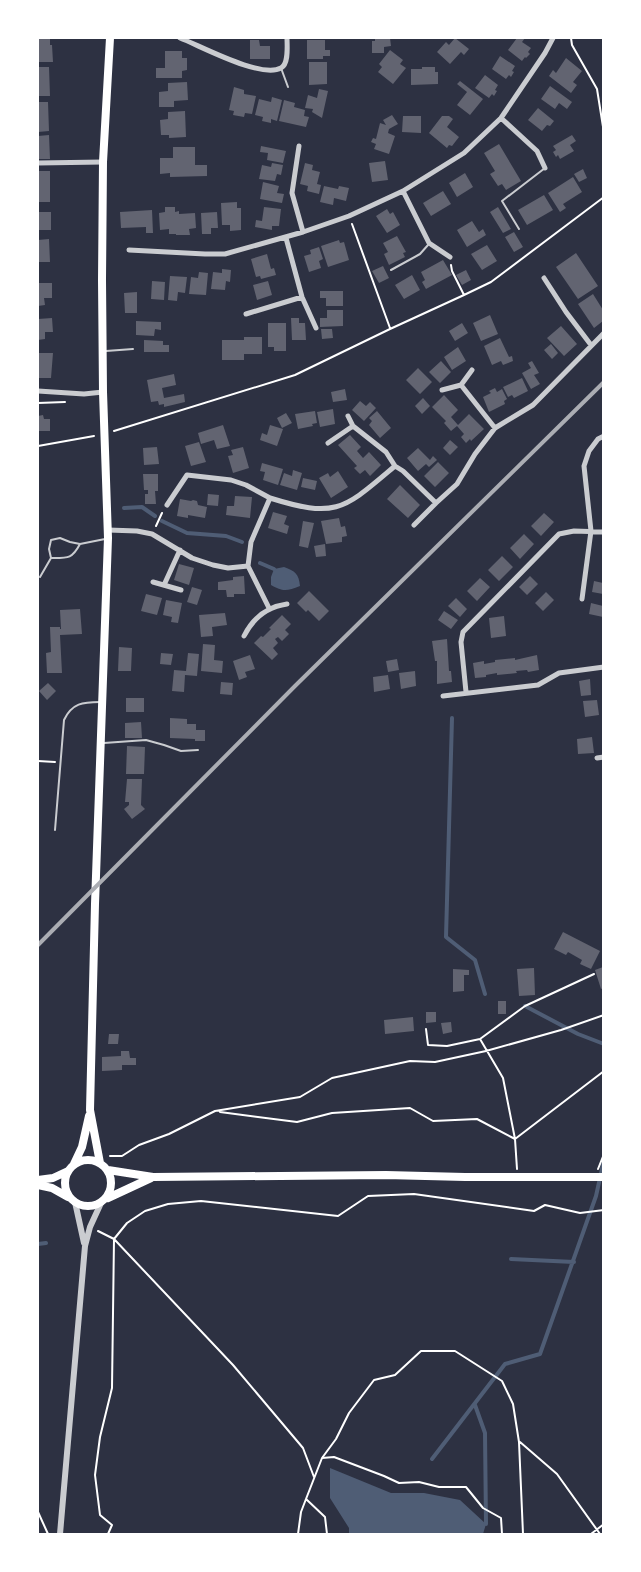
<svg xmlns="http://www.w3.org/2000/svg" width="641" height="1572" viewBox="0 0 641 1572" font-family="'Exo 2',sans-serif">
	<style>
		.water { fill: #4f5d75 }
		.lines { fill: none; stroke-linecap: round; stroke-linejoin: round }
		.stream { stroke: #4f5d75; stroke-width: 4 }
		.building { fill: #626471 }
		.path { stroke: #fff; stroke-width: 2 }
		.service { stroke: #caccd0; stroke-width: 2 }
		.minor { stroke: #caccd0; stroke-width: 5 }
		.tertiary { stroke: #caccd0; stroke-width: 6 }
		.secondary { stroke: #fff; stroke-width: 8 }
		.rail { stroke: #abadb3; stroke-width: 4 }
	</style>
	<rect width="100%" height="100%" fill="#2d3142"/>
	<path class="water" d="M 284,567 C 295,571 299,574 300,586 C 287,591 283,592 271,585 L 271,577 L 274,569 Z
		M 330,1468 L 391,1493 L 424,1493 L 460,1500 L 486,1524 L 483,1534 L 349,1534 L 349,1528 L 330,1498 Z"/>
	<g class="lines">
		<path class="stream" d="M 124,508 L 142,507 L 155,516
			M 162,521 L 187,533 L 226,536 L 242,542
			M 260,563 L 274,569
			M 452,718 L 446,937 L 475,960 L 485,994
			M 525,1006 L 578,1034 L 604,1044
			M 38,1244 L 46,1243
			M 511,1259 L 574,1262
			M 475,1405 L 485,1433 L 486,1524
			M 432,1459 L 505,1364 L 540,1354 L 596,1196 L 604,1160"/>
	</g>
	<path class="building" d="M 38,38 L 50,38 L 50,45 L 52,45 L 53,62 L 38,62 Z
		M 375,38 L 390,38 L 391,46 L 384,47 L 384,53 L 372,53 L 372,41 L 375,41 Z
		M 455,38 L 469,49 L 464,55 L 461,52 L 450,64 L 437,52 L 446,42 L 449,45 Z
		M 517,38 L 525,38 L 522,42 L 531,48 L 528,52 L 530,54 L 526,58 L 525,57 L 522,61 L 508,50 Z
		M 250,40 L 259,40 L 260,46 L 270,46 L 270,59 L 250,59 Z
		M 307,40 L 325,40 L 325,50 L 330,50 L 330,56 L 323,56 L 323,59 L 307,59 Z
		M 390,50 L 403,60 L 400,64 L 406,68 L 393,84 L 378,72 L 382,67 L 379,64 Z
		M 165,51 L 182,51 L 182,58 L 187,58 L 187,70 L 182,71 L 182,78 L 156,78 L 156,68 L 165,68 Z
		M 500,56 L 515,66 L 512,71 L 514,72 L 511,77 L 509,75 L 506,79 L 492,69 Z
		M 566,58 L 582,71 L 573,82 L 577,85 L 571,93 L 549,76 L 553,70 L 556,73 Z
		M 309,62 L 327,62 L 327,84 L 309,85 Z
		M 38,67 L 49,67 L 50,96 L 38,96 Z
		M 422,67 L 435,67 L 435,72 L 438,72 L 438,84 L 411,85 L 411,69 L 422,69 Z
		M 485,75 L 498,85 L 495,90 L 497,91 L 494,96 L 492,94 L 489,98 L 475,88 Z
		M 460,81 L 483,99 L 470,115 L 457,105 L 467,92 L 457,84 Z
		M 187,82 L 188,100 L 174,101 L 174,107 L 159,107 L 159,92 L 168,91 L 168,83 Z
		M 550,86 L 572,102 L 567,109 L 559,103 L 555,109 L 541,99 Z
		M 234,87 L 244,90 L 244,94 L 256,96 L 252,114 L 245,113 L 244,117 L 233,115 L 234,111 L 229,110 Z
		M 319,89 L 328,91 L 322,118 L 312,112 L 313,109 L 305,108 L 308,95 L 317,98 Z
		M 272,97 L 282,100 L 277,121 L 271,119 L 271,123 L 262,121 L 263,117 L 255,115 L 259,99 L 271,102 Z
		M 284,100 L 295,103 L 294,107 L 305,110 L 304,116 L 309,117 L 306,127 L 279,121 Z
		M 38,102 L 48,102 L 49,131 L 38,132 Z
		M 538,108 L 554,121 L 550,126 L 547,125 L 542,131 L 528,120 Z
		M 185,111 L 186,137 L 169,138 L 169,135 L 161,135 L 160,120 L 168,119 L 168,112 Z
		M 392,115 L 398,124 L 389,129 L 388,133 L 395,136 L 389,154 L 374,149 L 376,144 L 371,142 L 373,138 L 376,139 L 380,123 L 386,125 L 383,120 Z
		M 403,116 L 421,116 L 421,133 L 402,132 Z
		M 442,116 L 449,116 L 453,119 L 447,127 L 459,137 L 452,146 L 449,145 L 447,148 L 429,133 Z
		M 49,135 L 50,159 L 38,159 L 38,136 Z
		M 572,135 L 576,141 L 570,145 L 574,151 L 560,159 L 558,155 L 556,157 L 553,152 L 556,150 L 553,146 Z
		M 499,144 L 521,181 L 506,190 L 502,184 L 498,186 L 490,174 L 495,171 L 484,153 Z
		M 261,146 L 286,151 L 283,163 L 267,160 L 268,153 L 260,152 Z
		M 173,147 L 195,147 L 195,165 L 207,165 L 207,176 L 170,177 L 170,173 L 160,174 L 160,158 L 173,158 Z
		M 385,161 L 388,180 L 372,182 L 369,163 Z
		M 272,163 L 283,165 L 281,175 L 277,174 L 275,181 L 259,179 L 262,165 L 271,167 Z
		M 305,163 L 313,165 L 312,170 L 320,172 L 317,184 L 321,185 L 319,194 L 307,191 L 308,186 L 300,184 Z
		M 583,169 L 587,178 L 579,182 L 574,174 Z
		M 38,171 L 50,171 L 50,202 L 38,202 Z
		M 465,173 L 473,187 L 457,197 L 449,183 Z
		M 573,177 L 582,192 L 563,204 L 566,208 L 560,212 L 548,193 Z
		M 263,182 L 279,186 L 277,193 L 284,194 L 282,203 L 260,199 Z
		M 324,186 L 338,189 L 339,186 L 349,188 L 346,201 L 334,198 L 333,205 L 320,202 Z
		M 443,191 L 451,204 L 431,216 L 423,203 Z
		M 544,195 L 553,210 L 527,225 L 518,210 Z
		M 237,202 L 237,208 L 241,208 L 241,230 L 230,231 L 230,225 L 222,225 L 221,203 Z
		M 165,207 L 175,207 L 175,212 L 179,211 L 179,214 L 195,213 L 196,228 L 189,229 L 190,235 L 176,235 L 176,234 L 169,234 L 169,229 L 160,230 L 159,213 L 165,212 Z
		M 264,207 L 281,209 L 279,226 L 272,226 L 272,230 L 255,227 L 256,220 L 262,221 Z
		M 498,207 L 511,229 L 503,233 L 490,212 Z
		M 387,209 L 390,214 L 393,212 L 400,225 L 387,233 L 376,216 Z
		M 152,210 L 153,233 L 146,233 L 146,227 L 121,228 L 120,212 Z
		M 38,212 L 51,212 L 51,230 L 38,230 Z
		M 217,212 L 218,228 L 211,228 L 211,234 L 202,234 L 201,213 Z
		M 472,221 L 479,232 L 483,229 L 486,235 L 467,247 L 457,230 Z
		M 514,232 L 523,247 L 514,252 L 505,237 Z
		M 397,236 L 406,252 L 403,253 L 405,257 L 389,265 L 384,254 L 388,252 L 383,243 Z
		M 49,239 L 50,262 L 38,262 L 38,240 Z
		M 339,240 L 340,243 L 344,242 L 349,260 L 328,267 L 321,246 Z
		M 487,245 L 497,261 L 482,270 L 471,254 Z
		M 319,247 L 323,259 L 319,261 L 321,268 L 309,272 L 304,256 L 311,254 L 310,250 Z
		M 576,253 L 598,286 L 578,299 L 556,267 Z
		M 267,254 L 271,269 L 274,268 L 276,275 L 261,279 L 260,276 L 256,277 L 251,259 Z
		M 443,260 L 452,275 L 426,289 L 422,282 L 425,280 L 421,272 Z
		M 383,266 L 389,278 L 379,283 L 372,271 Z
		M 222,269 L 231,270 L 230,282 L 226,281 L 225,290 L 211,289 L 213,272 L 222,273 Z
		M 466,270 L 471,280 L 462,285 L 456,275 Z
		M 199,272 L 208,273 L 206,295 L 189,294 L 191,277 L 198,278 Z
		M 412,275 L 420,290 L 404,299 L 395,285 Z
		M 170,276 L 187,277 L 185,293 L 178,292 L 177,301 L 168,300 Z
		M 152,281 L 165,282 L 164,300 L 151,299 Z
		M 268,281 L 272,295 L 257,300 L 253,285 Z
		M 38,283 L 52,283 L 52,298 L 44,298 L 45,305 L 38,306 Z
		M 320,291 L 343,291 L 343,306 L 326,306 L 326,298 L 320,298 Z
		M 137,292 L 137,313 L 125,313 L 124,293 Z
		M 593,294 L 603,310 L 603,321 L 594,328 L 578,304 Z
		M 327,310 L 343,310 L 343,326 L 320,327 L 320,318 L 327,318 Z
		M 490,315 L 498,334 L 481,341 L 473,323 Z
		M 52,318 L 53,332 L 45,332 L 45,339 L 38,340 L 38,319 Z
		M 291,318 L 299,318 L 299,323 L 305,323 L 306,340 L 292,340 Z
		M 136,321 L 161,322 L 161,330 L 155,329 L 154,336 L 136,335 Z
		M 268,323 L 286,323 L 286,351 L 274,351 L 274,347 L 268,347 Z
		M 462,323 L 468,333 L 455,341 L 449,331 Z
		M 561,326 L 577,344 L 564,356 L 547,338 Z
		M 321,329 L 332,329 L 333,338 L 322,339 Z
		M 244,337 L 262,337 L 262,354 L 244,354 L 244,360 L 222,360 L 222,340 L 244,340 Z
		M 500,338 L 509,357 L 512,356 L 513,361 L 503,365 L 501,361 L 492,365 L 484,346 Z
		M 144,340 L 163,341 L 163,345 L 169,345 L 169,352 L 144,352 Z
		M 551,344 L 558,353 L 552,359 L 544,350 Z
		M 458,347 L 466,361 L 452,370 L 444,357 Z
		M 38,353 L 53,353 L 51,378 L 38,378 Z
		M 441,361 L 451,372 L 440,383 L 429,372 Z
		M 532,361 L 539,373 L 534,375 L 540,384 L 531,389 L 522,373 L 531,368 L 528,363 Z
		M 418,368 L 432,382 L 420,394 L 406,380 Z
		M 174,374 L 176,385 L 162,388 L 164,398 L 184,394 L 185,402 L 164,407 L 164,404 L 159,405 L 158,401 L 151,402 L 147,380 Z
		M 522,378 L 528,391 L 514,398 L 512,395 L 508,397 L 503,387 Z
		M 495,388 L 497,392 L 502,389 L 507,399 L 504,401 L 505,404 L 489,412 L 483,397 L 491,393 L 489,391 Z
		M 345,389 L 347,400 L 333,402 L 331,392 Z
		M 444,395 L 458,410 L 451,417 L 458,425 L 469,414 L 484,429 L 471,441 L 470,439 L 466,443 L 461,437 L 464,434 L 457,426 L 451,431 L 444,423 L 446,421 L 432,407 Z
		M 423,398 L 430,406 L 422,414 L 415,406 Z
		M 360,401 L 366,406 L 370,402 L 376,408 L 364,421 L 352,410 Z
		M 333,409 L 335,424 L 320,427 L 317,412 Z
		M 315,411 L 317,423 L 312,424 L 313,426 L 298,429 L 295,414 Z
		M 377,411 L 391,428 L 380,438 L 369,425 L 372,421 L 369,418 Z
		M 286,413 L 292,423 L 282,428 L 277,418 Z
		M 43,415 L 44,419 L 50,419 L 50,431 L 38,431 L 38,416 Z
		M 223,425 L 230,446 L 217,449 L 214,440 L 201,444 L 198,433 Z
		M 270,425 L 283,429 L 277,446 L 260,440 L 262,433 L 267,435 Z
		M 350,435 L 361,447 L 357,451 L 363,458 L 369,452 L 381,465 L 370,476 L 365,470 L 360,474 L 354,468 L 357,466 L 338,445 Z
		M 450,440 L 458,447 L 450,455 L 443,448 Z
		M 199,442 L 206,462 L 191,466 L 185,446 Z
		M 157,447 L 159,464 L 144,465 L 143,448 Z
		M 243,447 L 249,468 L 233,473 L 228,456 L 233,455 L 231,450 Z
		M 418,448 L 430,460 L 433,456 L 437,460 L 429,467 L 426,464 L 418,471 L 407,458 Z
		M 438,462 L 449,473 L 435,487 L 424,476 Z
		M 262,463 L 283,469 L 278,485 L 263,480 L 265,472 L 260,471 Z
		M 293,470 L 302,473 L 297,490 L 280,485 L 284,473 L 292,476 Z
		M 338,471 L 348,487 L 331,498 L 319,478 L 328,473 L 330,477 Z
		M 143,474 L 158,474 L 158,491 L 155,491 L 156,504 L 145,504 L 145,494 L 148,494 L 148,490 L 144,490 Z
		M 303,478 L 317,481 L 315,490 L 301,487 Z
		M 400,485 L 420,505 L 408,518 L 387,499 Z
		M 208,494 L 219,495 L 218,506 L 207,505 Z
		M 235,496 L 252,497 L 250,518 L 226,515 L 227,506 L 234,506 Z
		M 180,499 L 191,501 L 193,500 L 197,501 L 198,505 L 207,507 L 205,518 L 188,515 L 188,518 L 177,516 Z
		M 273,512 L 287,516 L 284,524 L 289,526 L 287,534 L 268,528 Z
		M 544,513 L 554,522 L 541,536 L 531,526 Z
		M 339,518 L 341,527 L 345,526 L 347,536 L 342,537 L 342,542 L 326,544 L 321,521 Z
		M 303,521 L 314,523 L 308,548 L 299,546 Z
		M 524,534 L 534,544 L 520,559 L 510,548 Z
		M 325,544 L 326,556 L 316,557 L 314,546 Z
		M 502,556 L 513,567 L 499,581 L 488,570 Z
		M 179,564 L 194,568 L 189,585 L 174,580 Z
		M 244,576 L 245,594 L 234,594 L 234,597 L 227,597 L 226,590 L 218,590 L 218,582 L 233,580 L 233,577 Z
		M 530,576 L 538,584 L 527,595 L 519,587 Z
		M 480,578 L 490,587 L 477,601 L 467,591 Z
		M 594,581 L 603,583 L 603,594 L 592,592 Z
		M 192,587 L 202,590 L 197,605 L 187,602 Z
		M 309,591 L 329,611 L 319,621 L 308,610 L 306,612 L 297,603 Z
		M 546,592 L 554,600 L 543,611 L 535,603 Z
		M 146,594 L 162,598 L 157,615 L 141,611 Z
		M 456,598 L 467,609 L 460,617 L 448,606 Z
		M 166,600 L 182,603 L 178,623 L 171,622 L 172,617 L 163,615 Z
		M 591,603 L 603,606 L 603,617 L 589,614 Z
		M 80,609 L 82,634 L 60,635 L 62,673 L 47,673 L 46,653 L 51,652 L 50,627 L 60,627 L 60,629 L 61,629 L 60,610 Z
		M 444,611 L 458,620 L 451,629 L 438,620 Z
		M 225,613 L 227,625 L 212,627 L 213,636 L 201,637 L 199,615 Z
		M 282,615 L 291,624 L 285,630 L 289,634 L 282,641 L 278,637 L 275,639 L 278,643 L 273,648 L 278,654 L 272,660 L 254,643 L 261,636 L 263,637 L 271,629 L 269,628 Z
		M 504,616 L 506,636 L 491,638 L 489,618 Z
		M 447,639 L 449,671 L 451,671 L 452,682 L 437,684 L 437,661 L 435,661 L 432,641 Z
		M 203,644 L 215,645 L 214,660 L 223,661 L 222,673 L 201,671 Z
		M 119,647 L 132,648 L 131,671 L 118,671 Z
		M 161,653 L 173,654 L 171,665 L 160,664 Z
		M 188,653 L 199,654 L 197,676 L 185,675 L 184,692 L 172,691 L 174,670 L 186,671 Z
		M 250,655 L 255,669 L 245,672 L 247,677 L 239,680 L 233,661 Z
		M 537,655 L 539,670 L 528,672 L 527,670 L 516,671 L 517,673 L 497,675 L 497,673 L 486,675 L 486,677 L 475,678 L 473,663 L 484,661 L 484,664 L 495,662 L 495,660 L 515,658 L 515,660 Z
		M 397,659 L 399,670 L 388,672 L 386,661 Z
		M 415,671 L 416,686 L 401,689 L 399,673 Z
		M 388,675 L 390,689 L 374,692 L 373,677 Z
		M 590,679 L 591,695 L 581,696 L 579,681 Z
		M 221,682 L 233,683 L 232,695 L 220,694 Z
		M 48,683 L 56,691 L 47,700 L 39,691 Z
		M 126,698 L 144,698 L 144,712 L 126,712 Z
		M 597,700 L 599,715 L 585,717 L 583,701 Z
		M 170,718 L 187,719 L 187,724 L 196,724 L 196,730 L 205,730 L 205,741 L 195,741 L 195,739 L 170,738 Z
		M 141,722 L 142,738 L 125,738 L 125,723 Z
		M 592,737 L 594,753 L 578,754 L 577,739 Z
		M 127,746 L 145,747 L 144,774 L 126,774 Z
		M 127,779 L 142,779 L 141,805 L 145,809 L 132,819 L 124,809 L 129,805 L 129,802 L 125,802 Z
		M 563,932 L 600,951 L 591,969 L 580,964 L 582,960 L 568,952 L 566,955 L 554,949 Z
		M 603,967 L 603,988 L 601,989 L 595,970 Z
		M 534,968 L 535,995 L 519,996 L 517,969 Z
		M 453,969 L 469,970 L 469,975 L 464,975 L 464,991 L 453,992 Z
		M 498,1001 L 506,1001 L 506,1014 L 498,1014 Z
		M 426,1012 L 436,1012 L 436,1022 L 426,1023 Z
		M 413,1017 L 414,1031 L 385,1034 L 384,1020 Z
		M 451,1022 L 452,1032 L 443,1034 L 441,1023 Z
		M 109,1034 L 119,1034 L 118,1044 L 108,1044 Z
		M 121,1051 L 129,1051 L 130,1058 L 136,1058 L 136,1065 L 122,1065 L 122,1070 L 102,1071 L 102,1057 L 121,1056 Z"/>
	<g class="lines">
		<path class="path" d="M 571,38 L 572,45 L 597,89 L 604,133
			M 352,224 L 390,328
			M 451,265 L 452,271 L 464,295
			M 38,403 L 65,402
			M 114,431 L 295,375 L 390,329 L 464,295 L 491,282 L 604,197
			M 38,446 L 94,436
			M 156,526 L 162,513
			M 38,761 L 55,762
			M 426,1029 L 428,1045 L 447,1046 L 480,1039 L 525,1006 L 594,974
			M 480,1039 L 503,1078 L 515,1139 L 517,1169
			M 220,1112 L 297,1122 L 332,1113 L 410,1108 L 433,1121 L 477,1119 L 515,1139 L 604,1071
			M 110,1156 L 122,1156 L 139,1145 L 169,1134 L 215,1111 L 300,1097 L 332,1078 L 410,1061 L 435,1062 L 486,1051 L 561,1030 L 604,1015
			M 598,1169 L 604,1154
			M 98,1231 L 114,1239 L 233,1365 L 303,1448 L 314,1477
			M 520,1442 L 557,1474 L 600,1534
			M 322,1458 L 336,1439 L 349,1413 L 374,1380 L 395,1375 L 421,1351 L 455,1351 L 502,1381 L 513,1404 L 519,1442 L 523,1534
			M 38,1512 L 48,1534
			M 108,1534 L 112,1525 L 100,1515 L 95,1475 L 100,1437 L 112,1388 L 114,1239 L 127,1223 L 145,1211 L 168,1204 L 201,1201 L 338,1216 L 368,1196 L 414,1194 L 534,1211 L 545,1205 L 580,1213 L 604,1210
			M 298,1534 L 301,1512 L 306,1499
			M 327,1534 L 325,1517 L 306,1499 L 322,1458 L 334,1457 L 384,1476 L 399,1483 L 419,1482 L 439,1487 L 466,1487 L 483,1508 L 501,1518 L 502,1534
			M 591,1534 L 604,1524"/>
		<path class="service" d="M 281,68 L 288,87
			M 519,229 L 502,201 L 545,168
			M 391,270 L 420,254 L 428,245
			M 106,351 L 133,349
			M 51,558 C 68,558 72,559 80,544
			M 40,577 L 51,558 L 49,549 L 51,540 L 60,538 L 70,542 L 80,544 L 105,539
			M 104,743 L 146,740 L 164,745 L 181,751 L 198,750
			M 55,830 L 64,720 C 72,703 83,702 100,702"/>
		<path class="minor" d="M 180,38 C 201,46 261,79 281,68 C 289,64 287,46 287,38
			M 501,118 L 537,151 L 545,168
			M 299,146 L 292,193 L 303,232
			M 38,163 L 103,162
			M 403,191 L 429,243 L 450,257
			M 286,238 L 302,297 L 316,328
			M 129,250 L 205,254 L 225,254 L 303,232 L 349,216 L 403,191 L 464,153 L 501,118 L 545,53 L 553,38
			M 544,278 L 566,312 L 591,345
			M 246,314 L 302,297
			M 472,370 L 461,385 L 495,428
			M 442,390 L 461,385
			M 38,391 L 84,394 L 103,392
			M 348,416 L 353,426 L 386,452 L 395,466
			M 328,443 L 353,426
			M 167,505 L 187,475 L 231,480 L 246,485 L 270,498
			M 414,525 L 436,503
			M 108,530 L 137,531 L 152,534 L 192,558 L 213,565 L 228,568 L 248,566 L 251,542 L 270,498 C 337,519 344,509 395,466 L 403,471 L 436,503 L 457,484 L 475,454 L 495,428 L 533,405 L 604,333
			M 248,566 L 269,608
			M 153,582 L 181,590
			M 164,585 L 180,550
			M 582,599 L 591,531 L 584,466 L 589,451 L 598,439 L 604,436
			M 244,636 C 253,618 266,607 287,604
			M 466,692 L 461,642 L 463,632 L 559,534 L 574,531 L 604,532
			M 443,696 L 538,685 L 559,673 L 604,667
			M 597,758 L 604,757"/>
		<path class="tertiary" d="M 75,1202 L 84,1243
			M 60,1534 L 85,1246 L 90,1227 L 101,1203"/>
		<path class="secondary" d="M65 1183a23 23 0 1 1 46 0a23 23 0 1 1-46 0Z
			M 100,1163 L 90,1110 L 95,904 L 108,538 L 103,392 L 102,280 L 103,162 L 110,38
			M 74,1164 L 82,1147 L 89,1116
			M 108,1170 L 153,1177 L 386,1175 L 465,1177 L 604,1177
			M 38,1180 L 53,1178 L 68,1171
			M 38,1185 L 52,1188 L 68,1197
			M 108,1198 L 151,1178"/>
		<path class="rail" d="M 38,945 L 295,686 L 604,382"/>
	</g>
	<rect width="641" height="1572" fill="none" stroke="#ffffff" stroke-width="78"/>
</svg>
